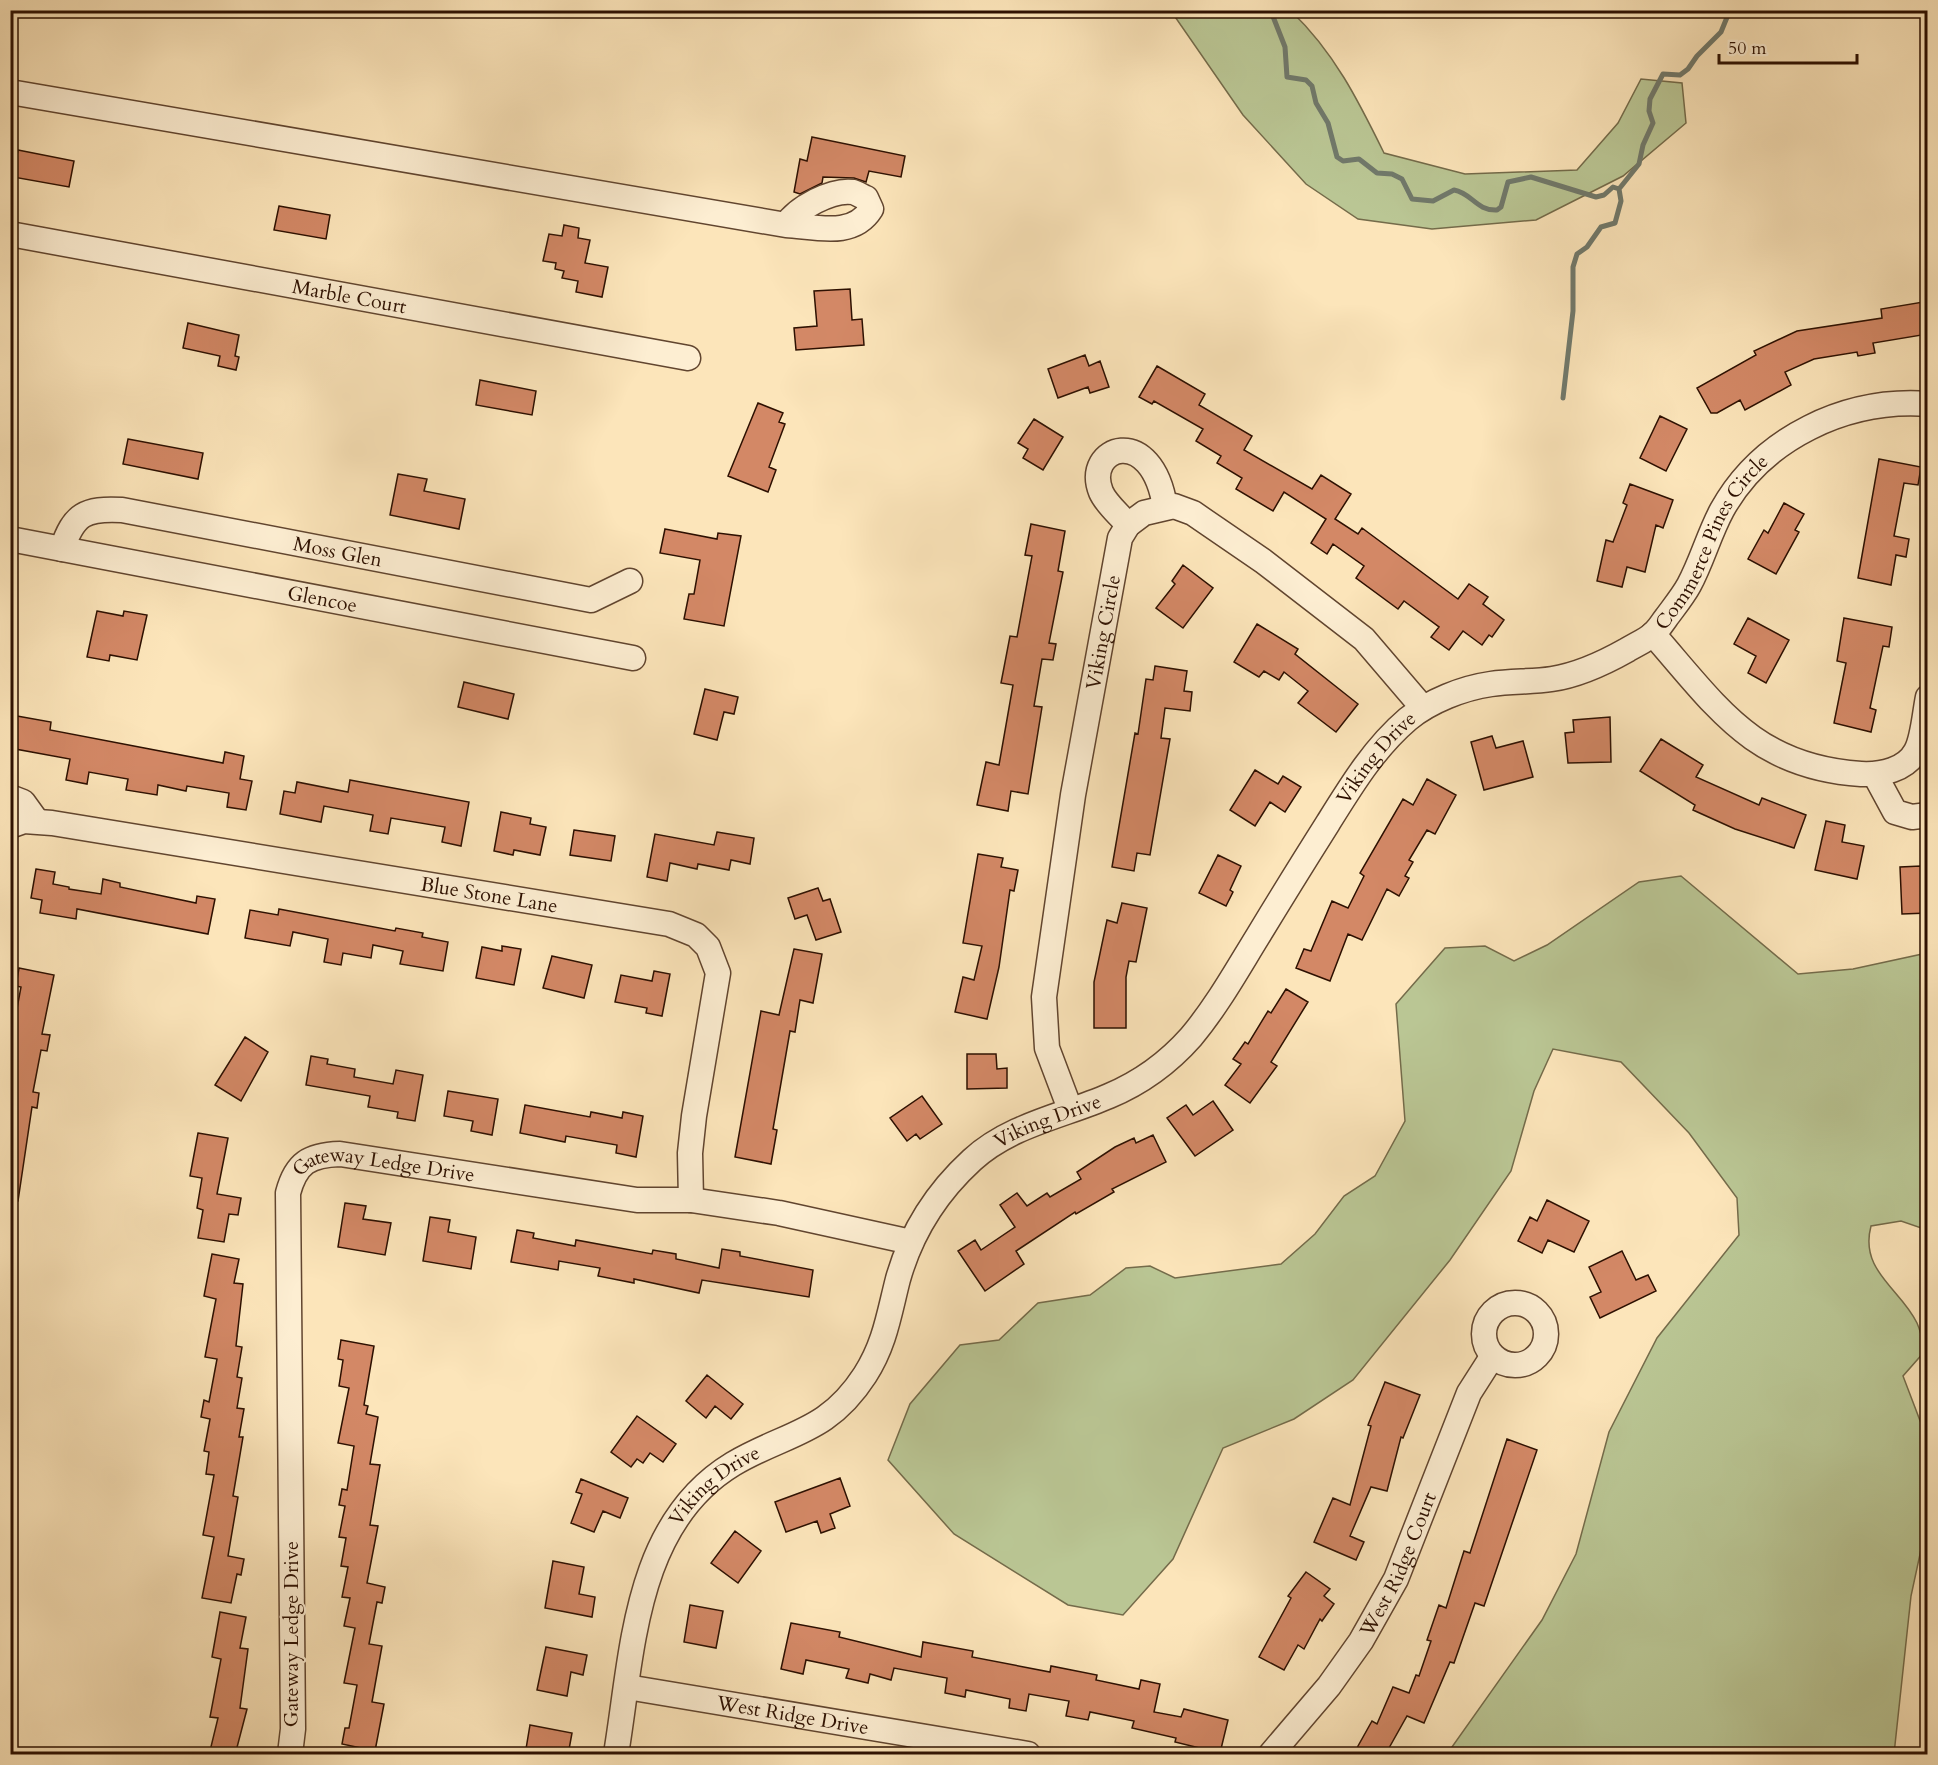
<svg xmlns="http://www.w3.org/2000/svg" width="1938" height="1765" viewBox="0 0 1938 1765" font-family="Cardo,serif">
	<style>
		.green { fill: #bac694; stroke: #746b4a; stroke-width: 1.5 }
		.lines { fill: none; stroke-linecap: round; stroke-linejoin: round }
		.stream { stroke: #71796b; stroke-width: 5 }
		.building { fill: #d38866; stroke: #2d1001; stroke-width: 1.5 }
		.minor-casing { stroke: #61452f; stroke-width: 27 }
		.minor { stroke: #fdeed2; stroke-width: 24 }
		.labels { text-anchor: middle; stroke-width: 4.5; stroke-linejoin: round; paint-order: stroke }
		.street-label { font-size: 20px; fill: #2d1001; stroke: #fdeed2 }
	</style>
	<rect width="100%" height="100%" fill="#fce5ba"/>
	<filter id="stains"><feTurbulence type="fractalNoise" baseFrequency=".00333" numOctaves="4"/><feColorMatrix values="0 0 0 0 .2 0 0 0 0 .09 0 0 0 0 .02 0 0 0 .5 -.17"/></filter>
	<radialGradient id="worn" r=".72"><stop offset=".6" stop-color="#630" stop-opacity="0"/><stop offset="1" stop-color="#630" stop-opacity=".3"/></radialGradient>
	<path class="green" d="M 1171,11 L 1291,11 C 1334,52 1358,100 1384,153 L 1465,174 L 1577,170 L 1618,123 L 1641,79 L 1682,83 L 1686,123 L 1623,176 L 1536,220 L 1432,229 L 1358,219 L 1306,184 L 1243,115 Z
		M 1681,876 L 1798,974 L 1853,969 L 1927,953 L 1927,1230 L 1901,1221 L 1871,1226 C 1859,1271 1901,1289 1917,1323 C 1921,1332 1923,1342 1925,1351 L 1903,1376 L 1927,1439 L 1928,1517 L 1911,1596 L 1894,1754 L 1447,1754 L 1542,1620 L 1576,1554 L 1609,1432 L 1657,1338 L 1739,1235 L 1737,1198 L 1689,1133 L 1621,1062 L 1553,1049 L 1534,1091 L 1511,1171 L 1450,1260 L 1353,1380 L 1294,1419 L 1223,1448 L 1173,1559 L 1123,1615 L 1068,1605 L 954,1534 L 888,1460 L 910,1404 L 960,1345 L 999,1340 L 1038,1303 L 1090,1295 L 1126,1268 L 1150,1266 L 1175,1278 L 1281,1264 L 1315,1234 L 1344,1196 L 1375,1176 L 1405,1121 L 1396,1004 L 1445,948 L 1485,946 L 1514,961 L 1547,945 L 1639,882 Z"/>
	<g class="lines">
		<path class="stream" d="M 1254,10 L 1272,14 L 1285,47 L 1287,77 L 1306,80 L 1312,86 L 1316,103 L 1328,123 L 1337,157 L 1343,161 L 1359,159 L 1377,173 L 1392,174 L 1402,179 L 1412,199 L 1433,201 L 1454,190 C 1472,193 1476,211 1497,210 L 1501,207 L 1508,182 L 1531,177 L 1596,197 L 1604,195 L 1613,187 L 1619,189
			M 1563,398 L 1573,311 L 1573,267 L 1577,254 L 1587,247 L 1601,227 L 1615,223 L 1621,201 L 1619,189 L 1639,164 L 1643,145 L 1653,123 L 1649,111 L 1650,99 L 1663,74 L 1680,75 L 1688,69 L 1697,56 L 1721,32 L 1730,10"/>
	</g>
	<path class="building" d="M 812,137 L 905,156 L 901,177 L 869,171 L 866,182 L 854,178 L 823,177 L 822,183 L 800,194 L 794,192 L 800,159 L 807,161 Z
		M 18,150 L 74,161 L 69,187 L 13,177 Z
		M 279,206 L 330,215 L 326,239 L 274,230 Z
		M 564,225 L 579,228 L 578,238 L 590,240 L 585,263 L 608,267 L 602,297 L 576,292 L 578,281 L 562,278 L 564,271 L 555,269 L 556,263 L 543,261 L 549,234 L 562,236 Z
		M 850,289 L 852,320 L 862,319 L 864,345 L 796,350 L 794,328 L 817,326 L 814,291 Z
		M 1923,302 L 1928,334 L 1873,343 L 1875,353 L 1858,356 L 1857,352 L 1814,359 L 1785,372 L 1791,385 L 1745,410 L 1740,400 L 1717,413 L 1711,413 L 1697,388 L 1756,355 L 1754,351 L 1797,331 L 1882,318 L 1881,309 Z
		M 188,323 L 239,335 L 235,356 L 239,357 L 236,370 L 218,366 L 220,356 L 183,348 Z
		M 1085,355 L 1089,366 L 1100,361 L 1109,387 L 1090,393 L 1088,387 L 1058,398 L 1048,369 Z
		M 1157,366 L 1205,394 L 1199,405 L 1252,436 L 1244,450 L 1312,489 L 1321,475 L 1351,494 L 1335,519 L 1358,534 L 1362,528 L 1458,599 L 1469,584 L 1488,597 L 1483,604 L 1504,620 L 1492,637 L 1489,635 L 1482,645 L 1463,631 L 1449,650 L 1431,637 L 1439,627 L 1404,601 L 1398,609 L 1356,578 L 1364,566 L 1333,544 L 1327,554 L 1311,543 L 1326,519 L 1284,492 L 1273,511 L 1236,489 L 1242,478 L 1217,463 L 1221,456 L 1196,441 L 1203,429 L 1154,401 L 1152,404 L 1139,397 Z
		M 480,380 L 536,391 L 532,415 L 476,405 Z
		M 758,403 L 783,413 L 779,422 L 785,424 L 769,467 L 776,470 L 768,492 L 728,476 Z
		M 1660,416 L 1687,429 L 1666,471 L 1640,458 Z
		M 1034,419 L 1063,437 L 1043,470 L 1023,458 L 1028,449 L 1018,443 Z
		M 128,439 L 203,453 L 198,479 L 123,464 Z
		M 1879,459 L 1921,467 L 1918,485 L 1904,483 L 1894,536 L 1909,539 L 1906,557 L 1896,555 L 1891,585 L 1858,578 Z
		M 398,474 L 427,479 L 424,491 L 465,499 L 459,529 L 390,515 Z
		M 1630,484 L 1673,500 L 1663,528 L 1656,525 L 1645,572 L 1627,567 L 1622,587 L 1597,581 L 1606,540 L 1613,542 L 1627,505 L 1623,503 Z
		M 1784,503 L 1804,514 L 1795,530 L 1799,532 L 1776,574 L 1748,559 L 1764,530 L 1768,533 Z
		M 1031,524 L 1065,531 L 1058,571 L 1063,572 L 1049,643 L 1056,644 L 1053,660 L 1042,659 L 1034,706 L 1042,707 L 1028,794 L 1011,791 L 1008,811 L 977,805 L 986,762 L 999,765 L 1013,685 L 1001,683 L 1010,636 L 1017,637 L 1032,556 L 1025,555 Z
		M 665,529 L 717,539 L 718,533 L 741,536 L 724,626 L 684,619 L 689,594 L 694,594 L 700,560 L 660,553 Z
		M 1183,565 L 1213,588 L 1183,628 L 1156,608 L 1175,584 L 1172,581 Z
		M 97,611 L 123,616 L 124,611 L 147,615 L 137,660 L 110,655 L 109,661 L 87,657 Z
		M 1748,618 L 1789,640 L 1766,683 L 1748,673 L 1756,656 L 1734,644 Z
		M 1844,618 L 1892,627 L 1889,647 L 1883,646 L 1870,708 L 1876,710 L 1871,732 L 1834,723 L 1846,663 L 1837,661 Z
		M 1257,624 L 1298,649 L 1295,654 L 1358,704 L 1336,732 L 1298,703 L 1308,691 L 1284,672 L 1279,680 L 1264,671 L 1259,677 L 1234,662 Z
		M 1155,666 L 1187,671 L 1184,691 L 1192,692 L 1190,711 L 1165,708 L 1161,738 L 1170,739 L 1150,855 L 1137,853 L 1134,871 L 1112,867 L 1135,733 L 1138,734 L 1146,679 L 1153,680 Z
		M 464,682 L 514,694 L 508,719 L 458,707 Z
		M 705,689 L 738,697 L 734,714 L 724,712 L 717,740 L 694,734 Z
		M 17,716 L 51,722 L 50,730 L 223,763 L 225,752 L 244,756 L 240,779 L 252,781 L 246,810 L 227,807 L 229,793 L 187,786 L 186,791 L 158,785 L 157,795 L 126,790 L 128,779 L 89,772 L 87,784 L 66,780 L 70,759 L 10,748 L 10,727 L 15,728 Z
		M 1610,717 L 1611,762 L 1568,763 L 1565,733 L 1574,732 L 1573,720 Z
		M 1492,736 L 1496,748 L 1523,741 L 1533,777 L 1484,790 L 1471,742 Z
		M 1661,739 L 1703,765 L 1696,777 L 1759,805 L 1762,798 L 1806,815 L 1794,848 L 1735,829 L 1693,810 L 1695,805 L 1640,771 Z
		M 1255,770 L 1278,784 L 1283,776 L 1301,787 L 1285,812 L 1270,802 L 1255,826 L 1230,810 Z
		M 1427,779 L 1456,795 L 1435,834 L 1427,830 L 1409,860 L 1413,862 L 1405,876 L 1409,878 L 1399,896 L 1387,889 L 1362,940 L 1348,934 L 1330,981 L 1296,968 L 1304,949 L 1311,951 L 1332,901 L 1348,908 L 1364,876 L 1360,873 L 1403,799 L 1413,805 Z
		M 350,780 L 469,802 L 461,846 L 442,842 L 445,827 L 391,818 L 388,834 L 370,831 L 373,815 L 324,806 L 321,822 L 280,814 L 284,791 L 295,793 L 297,782 L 348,792 Z
		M 501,812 L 531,818 L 530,824 L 546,827 L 540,855 L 514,850 L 513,855 L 494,851 Z
		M 1826,821 L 1845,825 L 1842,842 L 1864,846 L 1857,879 L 1815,870 Z
		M 574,830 L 615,836 L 611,861 L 570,855 Z
		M 717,832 L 754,838 L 750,864 L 731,860 L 729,870 L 698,864 L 697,869 L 670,863 L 667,881 L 647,877 L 655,834 L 714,845 Z
		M 978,854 L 1003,858 L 1001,867 L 1018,870 L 1014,891 L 1010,890 L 999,967 L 987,1019 L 955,1012 L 963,977 L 974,980 L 982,946 L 963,943 Z
		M 1218,855 L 1241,866 L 1230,890 L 1233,892 L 1226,906 L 1199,893 Z
		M 1921,866 L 1921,879 L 1928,879 L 1928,913 L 1902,914 L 1900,867 Z
		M 36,869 L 55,872 L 53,884 L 69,887 L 69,889 L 101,894 L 103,879 L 120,883 L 120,887 L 196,903 L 197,896 L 215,899 L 208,934 L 77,909 L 76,919 L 40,913 L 42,900 L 31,898 Z
		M 818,888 L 823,901 L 830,899 L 841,932 L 816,940 L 807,915 L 795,919 L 788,898 Z
		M 1122,903 L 1147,908 L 1136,962 L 1129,961 L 1126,977 L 1126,1028 L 1094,1028 L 1094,982 L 1107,920 L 1117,923 Z
		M 279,909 L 395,931 L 396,928 L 423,933 L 422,937 L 448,942 L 443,971 L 400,964 L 403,951 L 373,945 L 371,958 L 343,953 L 341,965 L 324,962 L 328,939 L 293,932 L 290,946 L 245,938 L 250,910 L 278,915 Z
		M 502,946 L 521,949 L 514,985 L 476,978 L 482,947 L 502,951 Z
		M 794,949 L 822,954 L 813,1003 L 800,1000 L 795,1032 L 790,1031 L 773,1129 L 777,1130 L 771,1164 L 735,1157 L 761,1011 L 779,1015 Z
		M 552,956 L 592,965 L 584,998 L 543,988 Z
		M 19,968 L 54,975 L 42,1034 L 50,1035 L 47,1051 L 41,1050 L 33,1092 L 39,1093 L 37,1108 L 32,1107 L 18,1201 L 10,1200 L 10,1046 L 21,987 L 16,986 Z
		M 654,971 L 670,974 L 662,1016 L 646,1013 L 647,1008 L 615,1002 L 621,975 L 652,981 Z
		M 1286,989 L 1308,1002 L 1271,1062 L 1277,1066 L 1250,1103 L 1225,1085 L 1241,1064 L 1233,1059 L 1245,1042 L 1248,1044 L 1268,1011 L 1271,1013 Z
		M 245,1037 L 268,1052 L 241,1101 L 215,1085 Z
		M 967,1054 L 996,1054 L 997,1069 L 1007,1068 L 1007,1088 L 967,1089 Z
		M 311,1056 L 328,1059 L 327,1064 L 355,1069 L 354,1077 L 393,1084 L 396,1070 L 423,1075 L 415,1121 L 397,1118 L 398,1112 L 368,1107 L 370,1096 L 306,1085 Z
		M 448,1091 L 498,1099 L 492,1135 L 471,1131 L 473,1121 L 444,1116 Z
		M 922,1096 L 942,1124 L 920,1139 L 916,1134 L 907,1141 L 890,1118 Z
		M 1213,1101 L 1233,1130 L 1195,1156 L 1167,1118 L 1186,1105 L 1193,1115 Z
		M 525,1105 L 590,1117 L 591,1112 L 622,1118 L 623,1112 L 643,1116 L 636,1157 L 616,1153 L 617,1145 L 566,1136 L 565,1142 L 520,1133 Z
		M 198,1133 L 228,1138 L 217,1194 L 241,1198 L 238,1215 L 229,1214 L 224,1242 L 198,1238 L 203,1210 L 197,1208 L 202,1178 L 190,1176 Z
		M 1153,1135 L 1166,1162 L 1112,1189 L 1114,1192 L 1076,1214 L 1075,1212 L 1016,1251 L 1024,1264 L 985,1291 L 958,1251 L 975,1240 L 981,1250 L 1015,1227 L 1000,1205 L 1017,1193 L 1027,1206 L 1047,1193 L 1050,1197 L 1081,1179 L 1077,1172 L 1115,1147 L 1134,1138 L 1136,1143 Z
		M 1547,1200 L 1589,1221 L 1574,1252 L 1548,1240 L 1542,1253 L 1518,1241 L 1530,1217 L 1537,1221 Z
		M 345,1203 L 366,1206 L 363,1219 L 391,1223 L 385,1255 L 338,1247 Z
		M 430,1217 L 450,1220 L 448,1232 L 476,1237 L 471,1269 L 423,1261 Z
		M 517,1230 L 534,1233 L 533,1238 L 575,1246 L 576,1240 L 652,1254 L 653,1250 L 676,1254 L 676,1259 L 719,1268 L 722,1249 L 740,1252 L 740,1256 L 813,1270 L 809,1297 L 702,1280 L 699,1293 L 634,1279 L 634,1283 L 598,1276 L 600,1268 L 559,1261 L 558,1270 L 511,1262 Z
		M 1622,1251 L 1636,1280 L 1648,1275 L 1656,1291 L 1600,1318 L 1590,1297 L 1601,1292 L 1589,1267 Z
		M 212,1254 L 239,1259 L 234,1283 L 243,1284 L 236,1346 L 242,1347 L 237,1377 L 242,1378 L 237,1408 L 244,1409 L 239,1437 L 243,1437 L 233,1496 L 238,1497 L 228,1556 L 244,1559 L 241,1575 L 237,1574 L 231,1603 L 202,1598 L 214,1537 L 203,1535 L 214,1475 L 206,1474 L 209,1452 L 204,1451 L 210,1419 L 201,1417 L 204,1400 L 209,1402 L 217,1359 L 205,1357 L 216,1299 L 204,1296 Z
		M 341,1340 L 374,1346 L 364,1405 L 368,1406 L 366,1414 L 378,1417 L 370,1464 L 380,1465 L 370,1525 L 378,1526 L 367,1583 L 385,1587 L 382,1603 L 377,1602 L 369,1644 L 382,1646 L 372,1702 L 384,1704 L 375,1751 L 342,1744 L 345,1728 L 349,1728 L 357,1685 L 344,1683 L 355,1628 L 344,1626 L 350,1598 L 342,1597 L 348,1567 L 341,1566 L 346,1538 L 339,1537 L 345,1506 L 339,1505 L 342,1489 L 347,1490 L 354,1446 L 338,1443 L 349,1388 L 339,1386 L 343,1360 L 338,1359 Z
		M 707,1375 L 743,1404 L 731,1419 L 715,1406 L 706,1418 L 686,1401 Z
		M 1385,1382 L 1420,1395 L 1403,1438 L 1401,1437 L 1387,1491 L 1371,1487 L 1350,1536 L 1364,1542 L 1356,1560 L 1314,1542 L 1333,1498 L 1350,1505 L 1371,1426 L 1368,1425 Z
		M 637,1416 L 676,1444 L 663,1462 L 650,1453 L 643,1463 L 637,1459 L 631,1467 L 611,1452 Z
		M 1507,1439 L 1537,1450 L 1484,1606 L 1475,1603 L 1454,1663 L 1450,1662 L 1424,1723 L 1407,1716 L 1385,1755 L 1353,1755 L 1372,1721 L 1377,1724 L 1393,1687 L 1409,1693 L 1416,1675 L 1419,1676 L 1431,1641 L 1427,1640 L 1439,1605 L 1446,1608 L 1464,1551 L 1470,1553 Z
		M 840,1478 L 850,1506 L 830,1514 L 835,1528 L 821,1533 L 817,1521 L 786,1532 L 775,1502 Z
		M 581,1479 L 628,1498 L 620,1518 L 603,1511 L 594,1532 L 571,1523 L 582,1494 L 576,1492 Z
		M 735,1531 L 761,1551 L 738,1583 L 711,1563 Z
		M 553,1561 L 584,1567 L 579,1594 L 595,1597 L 592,1617 L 545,1608 Z
		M 1306,1572 L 1330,1589 L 1324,1596 L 1334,1604 L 1322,1621 L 1320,1619 L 1304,1649 L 1298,1645 L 1284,1670 L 1259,1657 L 1291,1598 L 1288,1596 Z
		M 690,1605 L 723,1611 L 716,1648 L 684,1642 Z
		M 220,1612 L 246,1617 L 240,1648 L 248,1649 L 240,1708 L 247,1709 L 235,1755 L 209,1755 L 218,1718 L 210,1717 L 221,1659 L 212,1657 Z
		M 791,1623 L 840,1632 L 839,1637 L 921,1657 L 923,1642 L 973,1651 L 972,1657 L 1050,1672 L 1051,1666 L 1097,1675 L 1096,1680 L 1139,1689 L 1141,1680 L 1160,1684 L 1154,1712 L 1181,1717 L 1184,1709 L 1228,1720 L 1220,1753 L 1175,1742 L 1176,1738 L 1132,1728 L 1134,1721 L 1090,1712 L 1088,1720 L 1066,1716 L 1069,1701 L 1029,1694 L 1026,1711 L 1009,1708 L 1010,1699 L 966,1690 L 965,1697 L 945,1693 L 947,1678 L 894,1668 L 891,1680 L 870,1674 L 868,1683 L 846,1678 L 849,1669 L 806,1660 L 803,1674 L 781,1669 Z
		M 546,1647 L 587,1655 L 583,1675 L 571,1672 L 567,1696 L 537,1690 Z
		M 530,1725 L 572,1733 L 568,1755 L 525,1755 Z"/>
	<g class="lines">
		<g class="minor-casing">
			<g id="minor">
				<path d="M 10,92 L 786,225 C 817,227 853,238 871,209 L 866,198 C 863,197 857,193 853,192 C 832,189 797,208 786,225"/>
				<path id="s1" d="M 10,234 L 688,358"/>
				<path d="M 1128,525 C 1120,515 1106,504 1101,492 C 1083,447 1152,422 1165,507"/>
				<path id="s2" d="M 10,539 L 633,658"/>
				<path id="s3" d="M 62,549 C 74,514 85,508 122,510 L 591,600 L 630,581"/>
				<path d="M 1653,634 C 1718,708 1754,767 1861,774 C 1881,775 1906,770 1916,751 C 1923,739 1925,711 1928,697"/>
				<path d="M 1875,775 L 1895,812 L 1912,817 L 1928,815"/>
				<path d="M 10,797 L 23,802 L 36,820"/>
				<path id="s4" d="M 10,826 L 24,821 L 52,823 L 669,924 L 696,935 L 708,947 L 718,973 L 694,1116 L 690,1153 L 691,1200"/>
				<path id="s5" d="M 1070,1109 L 1047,1048 L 1044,997 L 1073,795 L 1120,538 L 1128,525 L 1144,513 L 1174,506 L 1193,513 L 1263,561 L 1364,639 L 1423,708"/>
				<circle cx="1515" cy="1334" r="31"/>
				<path id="s6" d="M 627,1687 L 1028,1754"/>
				<path id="s7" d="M 290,1754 L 293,1729 L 288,1193 C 296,1163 309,1155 340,1154 L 637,1200 L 691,1200 L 779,1213 L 911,1242"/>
				<path id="s8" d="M 616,1754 C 633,1652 634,1524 733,1464 C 787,1432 827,1434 865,1375 C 885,1344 889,1314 898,1279 C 911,1233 936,1193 972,1160 C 1010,1125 1063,1116 1109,1096 C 1140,1083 1168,1063 1191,1037 C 1217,1006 1237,970 1258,936 C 1281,898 1304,861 1328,823 C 1351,786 1374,748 1408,719 C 1430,701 1463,688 1491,684 C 1511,681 1532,682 1552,679 C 1579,675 1604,663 1627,650 C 1635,645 1647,640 1653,634 C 1659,629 1662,623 1666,618 C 1674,607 1683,596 1689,585 C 1702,561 1709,534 1722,510 C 1762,438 1846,398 1928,404"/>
				<path id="s9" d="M 1271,1754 L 1329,1686 L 1361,1641 L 1396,1579 L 1469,1393 L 1492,1357"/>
			</g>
		</g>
		<use href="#minor" class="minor"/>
	</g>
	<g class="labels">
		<g class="street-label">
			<text dy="7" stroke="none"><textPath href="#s1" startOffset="345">Marble Court</textPath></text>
			<text dy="7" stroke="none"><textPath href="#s8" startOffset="1744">Commerce Pines Circle</textPath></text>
			<text dy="7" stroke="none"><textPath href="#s3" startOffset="300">Moss Glen</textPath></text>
			<text dy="7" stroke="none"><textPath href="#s2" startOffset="318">Glencoe</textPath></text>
			<text dy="7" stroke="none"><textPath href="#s5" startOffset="486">Viking Circle</textPath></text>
			<text dy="7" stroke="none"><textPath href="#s8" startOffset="1320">Viking Drive</textPath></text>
			<text dy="7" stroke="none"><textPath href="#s4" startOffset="486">Blue Stone Lane</textPath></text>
			<text dy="7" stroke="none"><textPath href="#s8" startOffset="816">Viking Drive</textPath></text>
			<text dy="7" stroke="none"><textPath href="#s7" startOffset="676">Gateway Ledge Drive</textPath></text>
			<text dy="7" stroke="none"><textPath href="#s8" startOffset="296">Viking Drive</textPath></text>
			<text dy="7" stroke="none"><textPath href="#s9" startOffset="230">West Ridge Court</textPath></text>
			<text transform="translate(291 1634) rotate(-90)" y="7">Gateway Ledge Drive</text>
			<text dy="7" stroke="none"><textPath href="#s6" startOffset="168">West Ridge Drive</textPath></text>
		</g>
	</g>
	<rect width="1938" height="1765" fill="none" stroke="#fce5ba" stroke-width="36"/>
	<rect x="12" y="12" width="1914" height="1741" fill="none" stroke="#2d1001" stroke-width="3"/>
	<rect x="18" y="18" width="1902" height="1729" fill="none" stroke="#2d1001" stroke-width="1.5"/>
	<path d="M1719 54v9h138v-9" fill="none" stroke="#2d1001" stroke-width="3"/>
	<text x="1728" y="54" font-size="18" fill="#2d1001" stroke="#fdeed2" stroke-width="4.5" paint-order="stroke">50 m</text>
	<rect width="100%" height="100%" filter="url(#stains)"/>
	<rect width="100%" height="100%" fill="url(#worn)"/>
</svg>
